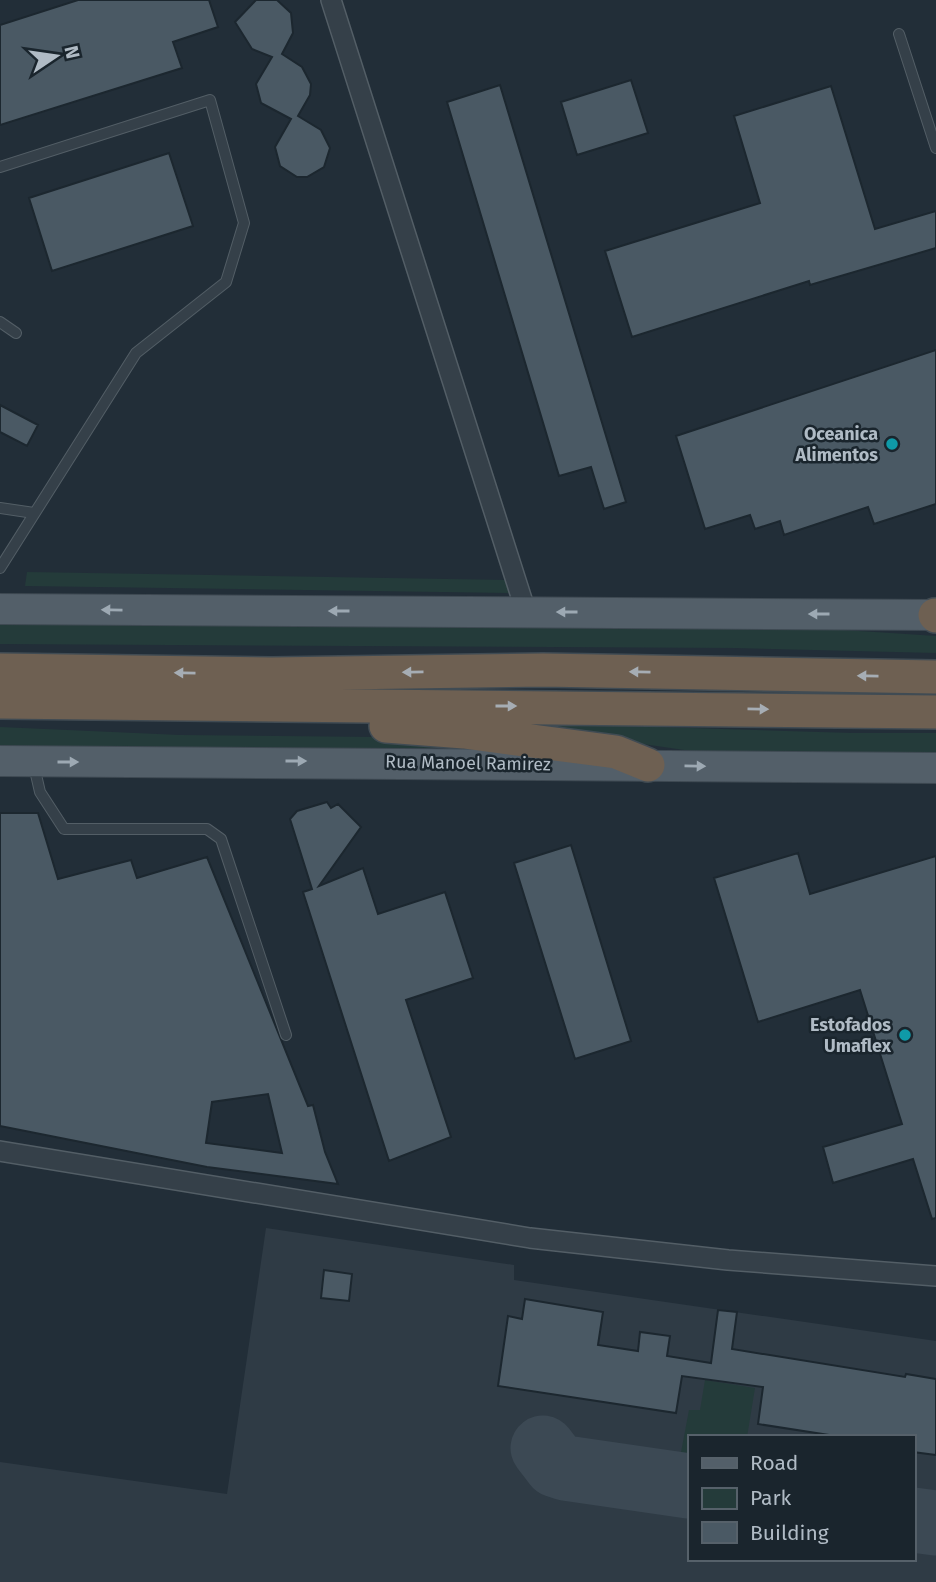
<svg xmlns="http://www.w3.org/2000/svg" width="936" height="1582" viewBox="0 0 936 1582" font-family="'Fira Sans',sans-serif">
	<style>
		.airport { fill: #2f3b45; fill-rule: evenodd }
		.green { fill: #243b3a }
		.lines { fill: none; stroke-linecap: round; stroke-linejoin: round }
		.taxiway { stroke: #3c4954; stroke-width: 65 }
		.building { fill: #4a5964; stroke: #1c272f; stroke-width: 2; fill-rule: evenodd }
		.lane-casing { stroke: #535e66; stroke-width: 12 }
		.street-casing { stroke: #535e66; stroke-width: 22 }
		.primary-casing { stroke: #3e4952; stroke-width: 32 }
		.highway-casing { stroke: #404b53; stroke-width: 36 }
		.lane { stroke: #354049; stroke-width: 10 }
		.street { stroke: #354049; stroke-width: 19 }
		.primary { stroke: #535f69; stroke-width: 30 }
		.highway { stroke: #6e6052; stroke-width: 33 }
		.oneway { fill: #9da9b3 }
		.oneway2 { fill: #a6adb4 }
		.culture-dot { fill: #0f9aa8; stroke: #1a252d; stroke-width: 2.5 }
		.labels { text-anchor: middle; stroke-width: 5; stroke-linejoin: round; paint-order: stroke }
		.poi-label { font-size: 18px; font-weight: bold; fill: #b0bbc5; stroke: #1a252d; text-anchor: end }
		.street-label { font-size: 18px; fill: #b0bbc5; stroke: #1a252d }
	</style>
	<rect width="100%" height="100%" fill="#222e38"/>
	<path class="airport" d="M 266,1228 L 514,1265 L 514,1280 L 936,1341 L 936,1582 L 0,1582 L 0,1462 L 227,1494 ZM 689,1437 L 913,1437 L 913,1559 L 689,1559 Z"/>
	<path class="green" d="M 27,572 L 508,580 L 511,590 L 509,593 L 25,586 Z
		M 0,624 L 829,629 L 936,636 L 936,653 L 734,648 L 0,644 Z
		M 527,723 L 852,733 L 936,733 L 936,754 L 691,751 L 526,727 Z
		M 0,727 L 180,735 L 377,737 L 480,748 L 0,748 Z
		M 705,1380 L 755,1388 L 747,1437 L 689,1437 L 689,1465 L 679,1463 L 689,1410 L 700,1410 Z"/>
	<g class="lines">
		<path class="taxiway" d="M 543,1448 L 556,1465 L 565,1468 L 689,1486
			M 913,1520 L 936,1523"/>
	</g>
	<path class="building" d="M 78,0 L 209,0 L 218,27 L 173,42 L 182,68 L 0,125 L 0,25 Z
		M 256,0 L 277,0 L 291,13 L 293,33 L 282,54 L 302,67 L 311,84 L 310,95 L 298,116 L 321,130 L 330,148 L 324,167 L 307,177 L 297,177 L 280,166 L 275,147 L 291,119 L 261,103 L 256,84 L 272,57 L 252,49 L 235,22 Z
		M 631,80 L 648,133 L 577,155 L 561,102 Z
		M 500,85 L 626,502 L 604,509 L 591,467 L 559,476 L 447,102 Z
		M 831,86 L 875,229 L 936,211 L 936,248 L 810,285 L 809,281 L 632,337 L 605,251 L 760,203 L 734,116 Z
		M 169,153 L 193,226 L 52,271 L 29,198 Z
		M 936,350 L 936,504 L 874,524 L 868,507 L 784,535 L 780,521 L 755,529 L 750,515 L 705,529 L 676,436 Z
		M 0,405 L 38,425 L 27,446 L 0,432 Z
		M 327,802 L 331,808 L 338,804 L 361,827 L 319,886 L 363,868 L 378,914 L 445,892 L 473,978 L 406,1000 L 451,1137 L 389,1161 L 303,892 L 312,889 L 290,819 L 297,811 Z
		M 0,813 L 38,813 L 58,879 L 131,860 L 137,878 L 207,857 L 308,1106 L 313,1105 L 325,1152 L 338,1184 L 207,1167 L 0,1126 ZM 268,1094 L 282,1153 L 206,1143 L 212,1102 Z
		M 571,845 L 631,1041 L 575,1059 L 514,863 Z
		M 798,853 L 810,894 L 936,856 L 936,1218 L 932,1219 L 913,1159 L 833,1183 L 823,1147 L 902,1124 L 860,990 L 758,1022 L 714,878 Z
		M 324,1270 L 352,1274 L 349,1301 L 321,1298 Z
		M 525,1299 L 603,1312 L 598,1345 L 638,1351 L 640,1332 L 670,1336 L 667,1356 L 711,1363 L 718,1310 L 737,1312 L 732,1349 L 905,1377 L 906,1374 L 936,1379 L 936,1455 L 913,1452 L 913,1437 L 842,1437 L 758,1424 L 763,1387 L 682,1376 L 676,1413 L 498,1386 L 508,1316 L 522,1319 Z"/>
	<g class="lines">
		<g class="lane-casing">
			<path id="lane" d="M 899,34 L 936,148
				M 0,167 L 210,100 L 244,223 L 226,282 L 136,353 L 0,568
				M 0,322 L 16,333
				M 0,508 L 34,513
				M 34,766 L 40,792 L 64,829 L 207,829 L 221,839 L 286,1035"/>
		</g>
		<g class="street-casing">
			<path id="street" d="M 331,0 L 526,612
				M 0,1151 L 530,1238 L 728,1260 L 936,1276"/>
		</g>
		<g class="primary-casing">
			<path id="primary" d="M 0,609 L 936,615
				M 0,761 L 936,768"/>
		</g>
		<g class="highway-casing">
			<path id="highway" d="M 935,615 L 936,616
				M 0,670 L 272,674 L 543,670 L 936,677
				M 0,702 L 936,712
				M 386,726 L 464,732 L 616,752 L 648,765"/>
		</g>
		<use href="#lane" class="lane"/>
		<use href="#street" class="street"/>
		<use href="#primary" class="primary"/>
		<use href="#highway" class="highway"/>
	</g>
	<defs><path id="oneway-solid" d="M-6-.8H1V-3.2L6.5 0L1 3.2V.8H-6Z" transform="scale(1.75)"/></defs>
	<g class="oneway">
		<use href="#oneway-solid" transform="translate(112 610) rotate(-179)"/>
		<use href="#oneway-solid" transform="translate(339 611) rotate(-180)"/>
		<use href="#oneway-solid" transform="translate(567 612) rotate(-180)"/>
		<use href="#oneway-solid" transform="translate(819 614) rotate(-180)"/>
		<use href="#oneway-solid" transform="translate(296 761)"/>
		<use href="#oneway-solid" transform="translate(68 762)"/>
		<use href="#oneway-solid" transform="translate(695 766) rotate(1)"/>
	</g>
	<g class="oneway2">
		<use href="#oneway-solid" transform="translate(413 672) rotate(179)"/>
		<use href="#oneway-solid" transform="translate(640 672) rotate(-179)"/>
		<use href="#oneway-solid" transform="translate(185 673) rotate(-179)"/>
		<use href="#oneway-solid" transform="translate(868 676) rotate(-179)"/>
		<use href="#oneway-solid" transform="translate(506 706)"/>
		<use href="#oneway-solid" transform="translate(758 709) rotate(1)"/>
	</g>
	<g class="culture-dot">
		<circle cx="892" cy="444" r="7"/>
		<circle cx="905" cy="1035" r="7"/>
	</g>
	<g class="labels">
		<g class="poi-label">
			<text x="878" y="440">Oceanica<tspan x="878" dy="21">Alimentos</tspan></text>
			<text x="891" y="1031">Estofados<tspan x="891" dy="21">Umaflex</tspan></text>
		</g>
		<g class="street-label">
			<text transform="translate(468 763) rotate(1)" y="6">Rua Manoel Ramirez</text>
		</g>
	</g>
	<rect x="688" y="1435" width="228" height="126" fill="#1a252d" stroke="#56616a" stroke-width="2"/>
	<rect x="702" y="1458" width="35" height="10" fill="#535f69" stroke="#56616a" stroke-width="2"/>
	<text x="750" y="1470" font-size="21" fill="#b0bbc5">Road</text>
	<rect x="702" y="1488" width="35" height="21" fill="#243b3a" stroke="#56616a" stroke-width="2"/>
	<text x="750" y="1505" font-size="21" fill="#b0bbc5">Park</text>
	<rect x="702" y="1522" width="35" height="21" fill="#4a5964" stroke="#56616a" stroke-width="2"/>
	<text x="750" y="1540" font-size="21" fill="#b0bbc5">Building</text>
	<g transform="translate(56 56) rotate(77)" stroke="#1a252d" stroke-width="5" paint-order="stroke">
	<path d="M0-5L12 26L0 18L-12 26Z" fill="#b0bbc5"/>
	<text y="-10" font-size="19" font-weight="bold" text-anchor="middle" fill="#b0bbc5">N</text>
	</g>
</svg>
